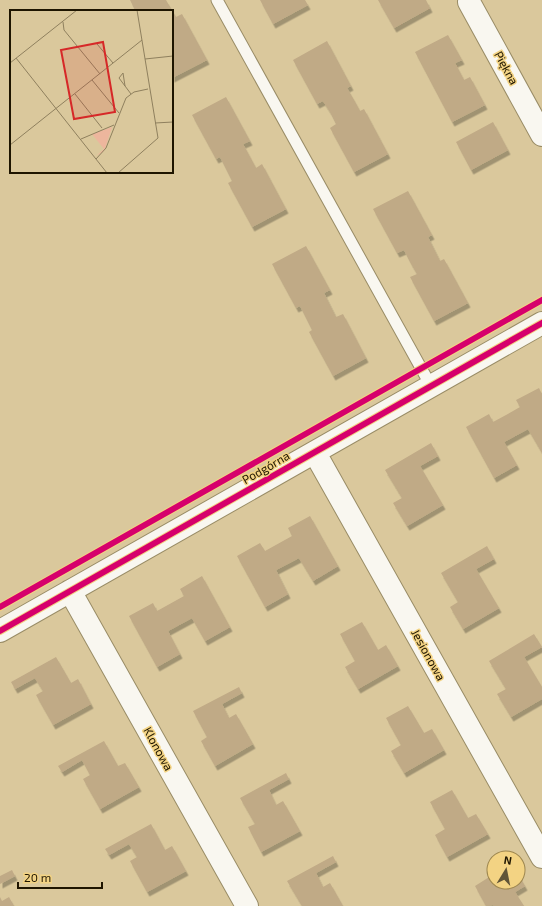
<svg xmlns="http://www.w3.org/2000/svg" width="542" height="906" viewBox="0 0 542 906" font-family="'Exo 2',sans-serif">
	<style>
		.building { fill: #c0aa86; filter: url(#shadow) }
		.lines { fill: none; stroke-linecap: round; stroke-linejoin: round }
		.lane-casing { stroke: #998c66; stroke-width: 13 }
		.street-casing { stroke: #998c66; stroke-width: 24 }
		.lane { stroke: #f9f7f0; stroke-width: 11 }
		.street { stroke: #f9f7f0; stroke-width: 22 }
		.cycleway-casing { stroke: #f3d383; stroke-width: 8 }
		.cycleway { stroke: #d6006c; stroke-width: 6 }
		.labels { text-anchor: middle; stroke-width: 3; stroke-linejoin: round; paint-order: stroke }
		.street-label { font-size: 12px; fill: #1e1500; stroke: #f3d383 }
		.inset-road { fill: none; stroke: #8f805e; stroke-width: 1 }
		.view { fill: #d62828; fill-opacity: 0.15; stroke: #d62828; stroke-width: 2 }
		.inset-edge { fill: none; stroke: #1e1500; stroke-width: 2 }
	</style>
	<defs>
		<filter id="shadow"><feDropShadow dx="2.5" dy="4.5" stdDeviation="0" flood-color="#0004"/></filter>
	</defs>
	<rect width="100%" height="100%" fill="#dac89c"/>
	<path class="building" d="M 130,0 L 166,0 L 176,17 L 182,14 L 207,60 L 172,78 L 172,11 L 140,11 L 139,9 L 135,10 Z
		M 260,0 L 305,0 L 308,5 L 273,24 Z
		M 378,0 L 426,0 L 430,8 L 394,28 Z
		M 448,35 L 462,60 L 455,63 L 464,80 L 470,77 L 485,105 L 452,122 L 415,52 Z
		M 327,41 L 351,86 L 347,88 L 354,100 L 360,111 L 364,109 L 388,154 L 354,172 L 330,128 L 336,124 L 330,112 L 323,101 L 317,104 L 293,60 Z
		M 226,97 L 250,141 L 243,144 L 256,168 L 262,164 L 286,209 L 252,227 L 228,183 L 232,181 L 220,157 L 216,159 L 192,115 Z
		M 493,122 L 508,150 L 471,170 L 456,142 Z
		M 408,191 L 432,235 L 428,237 L 440,261 L 444,259 L 468,303 L 434,321 L 410,277 L 417,274 L 410,262 L 404,250 L 397,253 L 373,209 Z
		M 306,246 L 330,290 L 324,293 L 336,317 L 343,314 L 366,358 L 333,376 L 309,332 L 312,330 L 300,306 L 296,308 L 272,264 Z
		M 539,388 L 542,394 L 542,453 L 528,429 L 504,442 L 517,465 L 494,478 L 466,427 L 489,414 L 493,422 L 506,415 L 520,407 L 516,400 Z
		M 431,443 L 438,456 L 420,466 L 443,505 L 407,526 L 393,503 L 402,498 L 385,470 Z
		M 310,516 L 338,566 L 313,581 L 299,558 L 276,570 L 288,594 L 265,607 L 237,556 L 260,543 L 265,551 L 292,536 L 288,528 Z
		M 487,546 L 494,559 L 476,569 L 499,608 L 463,629 L 450,607 L 458,602 L 441,573 Z
		M 202,576 L 230,627 L 205,641 L 192,618 L 168,631 L 180,654 L 157,667 L 129,616 L 153,603 L 157,611 L 184,596 L 180,589 Z
		M 362,622 L 378,650 L 386,645 L 398,666 L 358,689 L 345,667 L 355,661 L 340,634 Z
		M 534,634 L 542,647 L 524,657 L 542,687 L 542,699 L 511,717 L 497,694 L 506,689 L 489,661 Z
		M 56,657 L 71,683 L 78,679 L 91,704 L 53,725 L 36,695 L 43,691 L 35,678 L 15,689 L 11,682 Z
		M 239,687 L 242,693 L 222,704 L 229,718 L 236,714 L 253,744 L 215,766 L 201,741 L 207,737 L 193,711 Z
		M 408,706 L 424,733 L 432,729 L 444,750 L 404,773 L 391,751 L 401,745 L 386,718 Z
		M 104,741 L 118,766 L 125,763 L 139,787 L 100,809 L 83,779 L 90,775 L 82,760 L 62,772 L 58,766 Z
		M 286,773 L 289,779 L 269,790 L 276,805 L 283,801 L 300,831 L 261,852 L 248,827 L 255,824 L 240,798 Z
		M 452,790 L 468,818 L 476,814 L 488,834 L 447,857 L 435,835 L 445,829 L 430,802 Z
		M 151,824 L 165,850 L 172,846 L 186,871 L 147,892 L 130,861 L 137,857 L 129,844 L 109,855 L 105,849 Z
		M 333,856 L 336,862 L 316,873 L 323,887 L 330,883 L 343,906 L 302,906 L 287,881 Z
		M 12,870 L 15,876 L 0,884 L 0,876 Z
		M 494,874 L 494,882 L 518,882 L 518,874 L 525,886 L 515,892 L 524,906 L 494,906 L 493,905 L 486,906 L 475,886 Z
		M 0,897 L 2,901 L 9,897 L 14,906 L 0,906 Z"/>
	<g class="lines">
		<g class="lane-casing">
			<path id="lane" d="M 217,0 L 431,386"/>
		</g>
		<g class="street-casing">
			<path id="street" d="M 469,2 L 542,135
				M 315,453 L 542,857
				M 70,591 L 247,906
				M 0,631 L 542,323"/>
		</g>
		<use href="#lane" class="lane"/>
		<use href="#street" class="street"/>
		<g class="cycleway-casing">
			<path id="cycleway" d="M 0,607 L 542,300
				M 0,631 L 542,323"/>
		</g>
		<use href="#cycleway" class="cycleway"/>
	</g>
	<g class="labels">
		<g class="street-label">
			<text transform="translate(506 68) rotate(61)" y="4">Piękna</text>
			<text transform="translate(266 468) rotate(-30)" y="4">Podgórna</text>
			<text transform="translate(428 655) rotate(61)" y="4">Jesionowa</text>
			<text transform="translate(158 749) rotate(61)" y="4">Klonowa</text>
		</g>
	</g>
	<g transform="translate(10 10)">
		<rect width="163" height="163" fill="#dac89c"/>
		<path d="M 102,117 L 95,139 L 93,142 L 86,146 L 94,139 L 82,124 Z" fill="#edb69d"/>
		<path class="inset-road" d="M 53,12 L 54,20 L 90,64M 87,34 L 103,53M 6,48 L 97,163M 135,49 L 163,46M 0,53 L 67,0M 82,70 L 109,103M 115,76 L 113,63 L 109,68 L 121,84M 65,84 L 92,118M 145,113 L 163,112M 71,129 L 104,115M 0,135 L 132,30M 86,149 L 96,138 L 116,88 L 124,82 L 138,79M 108,163 L 148,128 L 127,0"/>
		<path class="view" d="M 93,32 L 105,102 L 64,109 L 51,40 Z"/>
		<rect width="163" height="163" class="inset-edge"/>
	</g>
	<g transform="translate(506 870) rotate(10)"><circle r="19" fill="#f3d383" stroke="#9e874f"/>
	<path d="M0-3L7 15L0 10L-7 15Z" fill="#605437"/>
	<text y="-6" font-size="11" font-weight="bold" text-anchor="middle" fill="#1e1500">N</text>
	</g>
	<path d="M18 882v6h84v-6" fill="none" stroke="#1e1500" stroke-width="2"/>
	<text x="24" y="882" font-size="12" fill="#1e1500" stroke="#f3d383" stroke-width="3" paint-order="stroke">20 m</text>
</svg>
